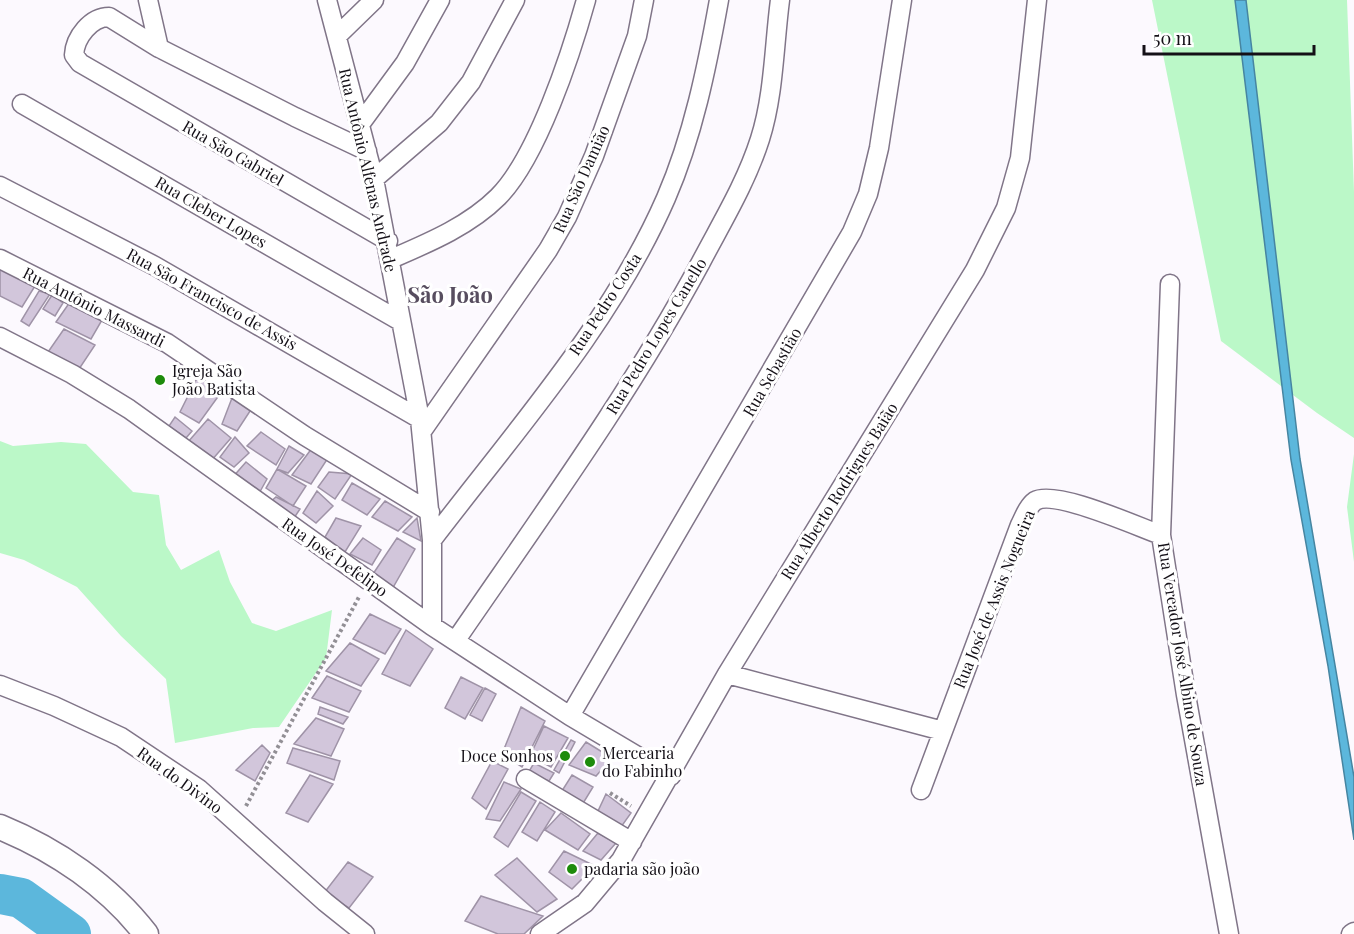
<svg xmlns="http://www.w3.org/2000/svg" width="1354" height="934" viewBox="0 0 1354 934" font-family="'Playfair Display',serif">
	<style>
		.green { fill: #bbf8c8 }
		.water { fill: #5cb7dc; stroke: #4685a1; stroke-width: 1.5 }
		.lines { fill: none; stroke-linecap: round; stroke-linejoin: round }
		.river { stroke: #5cb7dc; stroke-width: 40 }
		.building { fill: #d2c6db; stroke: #9f93a7; stroke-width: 1.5 }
		.minor-casing { stroke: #807588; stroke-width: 21 }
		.secondary-casing { stroke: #807588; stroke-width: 27 }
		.path { stroke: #928f95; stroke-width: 4; stroke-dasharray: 3 3; stroke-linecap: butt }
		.minor { stroke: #fff; stroke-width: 18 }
		.secondary { stroke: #fff; stroke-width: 24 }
		.poi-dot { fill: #1d8b0b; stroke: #fff; stroke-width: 2 }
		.labels { text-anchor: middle; stroke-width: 6; stroke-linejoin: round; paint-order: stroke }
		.street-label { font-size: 16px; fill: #141017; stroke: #fff }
		.poi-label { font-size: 16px; fill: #141017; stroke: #fff; text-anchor: start }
		.district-label { font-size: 22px; font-weight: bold; fill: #574d5f; stroke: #fff }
	</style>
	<rect width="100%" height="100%" fill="#fcf9fe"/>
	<path class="green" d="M 1152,0 L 1347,0 L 1354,192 L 1354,438 L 1317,413 L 1221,341 Z
		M 0,441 L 13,446 L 61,442 L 86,444 L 133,492 L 159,495 L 166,545 L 181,570 L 219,550 L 230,582 L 252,623 L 276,631 L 332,610 L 326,658 L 279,727 L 253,728 L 175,743 L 166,679 L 121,636 L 77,587 L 24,560 L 0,553 Z
		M 1354,454 L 1354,562 L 1347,507 Z"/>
	<path class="water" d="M 1235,0 L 1246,0 L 1300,459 L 1354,777 L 1354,840 L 1328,666 L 1291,460 Z"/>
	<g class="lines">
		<path class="river" d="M 0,894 L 21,898 L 71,934"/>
	</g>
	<path class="building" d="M 0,266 L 35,286 L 22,307 L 0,296 Z
		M 39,291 L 50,294 L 29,326 L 21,321 Z
		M 52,295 L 63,303 L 55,316 L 43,309 Z
		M 70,302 L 102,320 L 91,339 L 56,322 Z
		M 64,329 L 95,345 L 79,369 L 46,355 Z
		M 199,374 L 225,387 L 199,423 L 180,412 Z
		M 232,398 L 252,408 L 237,431 L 222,424 Z
		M 175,417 L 192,431 L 186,438 L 169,426 Z
		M 208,419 L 231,438 L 211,461 L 188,442 Z
		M 261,432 L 285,449 L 276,465 L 247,446 Z
		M 235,437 L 249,453 L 234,467 L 220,457 Z
		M 289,446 L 304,455 L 288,473 L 277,469 Z
		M 312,448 L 328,458 L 311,484 L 292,475 Z
		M 246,462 L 267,479 L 257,497 L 232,478 Z
		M 277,469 L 306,486 L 293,506 L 266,488 Z
		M 329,472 L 352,474 L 335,499 L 318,487 Z
		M 352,483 L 380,499 L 367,515 L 342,500 Z
		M 317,491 L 333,506 L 316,523 L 303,513 Z
		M 276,497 L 300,509 L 294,518 L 268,504 Z
		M 385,501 L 412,517 L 398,531 L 372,517 Z
		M 336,518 L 361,526 L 345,552 L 325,537 Z
		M 417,518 L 421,541 L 403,532 Z
		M 363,538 L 381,550 L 372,565 L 350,554 Z
		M 397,538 L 415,549 L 391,591 L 373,574 Z
		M 370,614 L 401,629 L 385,654 L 353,639 Z
		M 406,630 L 433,649 L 410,686 L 382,674 Z
		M 350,643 L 379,659 L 361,686 L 326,671 Z
		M 327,676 L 361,691 L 349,712 L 312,698 Z
		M 461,677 L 483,688 L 465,719 L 445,708 Z
		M 485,688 L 496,694 L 482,721 L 470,715 Z
		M 320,707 L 348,717 L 343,724 L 318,714 Z
		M 521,707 L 545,721 L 522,767 L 502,754 Z
		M 316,718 L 344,729 L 331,756 L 294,744 Z
		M 544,726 L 568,738 L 551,767 L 530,756 Z
		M 571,740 L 575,742 L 559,773 L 554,770 Z
		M 586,742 L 612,758 L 596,776 L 569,765 Z
		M 262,745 L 270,753 L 255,781 L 236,770 Z
		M 293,748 L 340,761 L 334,780 L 287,763 Z
		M 492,761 L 508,769 L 486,809 L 472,798 Z
		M 534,763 L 554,773 L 549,781 L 528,773 Z
		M 310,775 L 333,784 L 308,822 L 286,813 Z
		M 572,775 L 593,787 L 582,805 L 560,794 Z
		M 504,782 L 521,789 L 500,821 L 486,819 Z
		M 521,792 L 536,801 L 508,847 L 494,837 Z
		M 606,794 L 631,813 L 621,827 L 598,811 Z
		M 540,802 L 555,812 L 537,841 L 522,832 Z
		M 561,813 L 590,834 L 578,850 L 545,830 Z
		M 598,833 L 616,843 L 601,860 L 583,851 Z
		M 564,851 L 595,866 L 572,889 L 549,872 Z
		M 517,858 L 557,899 L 537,912 L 495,875 Z
		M 348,862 L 373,877 L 349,908 L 324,893 Z
		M 481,896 L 543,916 L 524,934 L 498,934 L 465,921 Z"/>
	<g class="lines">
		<g class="minor-casing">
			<path id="minor" d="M 148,0 L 159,48
				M 327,0 L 374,179 L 420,419 L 432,540 L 432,626
				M 337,36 L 374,0
				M 22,104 L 400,321
				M 361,123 L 405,63 L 440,0
				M 367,151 L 295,117 L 159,48 L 109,17 C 91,17 75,37 74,55 L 80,63 L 388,241
				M 374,179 L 439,123 L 471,82 L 515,0
				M 0,186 L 155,266 L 420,419
				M 0,259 L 167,343 L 305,436 L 430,512
				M 391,259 C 428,243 469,226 498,197 C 537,158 571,54 586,0
				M 1170,284 L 1161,535 L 1186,695 L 1229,934
				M 0,337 L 72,374 L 129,409 L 432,626 L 570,716 L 671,776
				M 422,431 L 548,250 L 567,217 L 594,156 L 637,36 L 644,0
				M 432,540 C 515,431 611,324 666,198 C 693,136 707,67 719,0
				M 456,640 C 541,516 630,394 701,262 C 722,222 746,183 760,139 C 774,95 774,46 780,0
				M 727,674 L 943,731
				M 0,685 L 54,706 L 121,737 L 199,789 L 325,902 L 365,934
				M 570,716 L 852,232 L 868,194 L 879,148 L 902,0
				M 526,779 L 632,842
				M 921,790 L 1020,525 C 1024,517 1028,506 1035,501 C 1055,489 1138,527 1161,535
				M 540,934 L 585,903 L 621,860 L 727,674 L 975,270 L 1006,208 L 1020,158 L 1037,0
				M 1351,934 L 1354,932"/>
		</g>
		<g class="secondary-casing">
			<path id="secondary" d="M 0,827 C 56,850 109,886 146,934"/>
		</g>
		<path class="path" d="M 610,793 L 631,806
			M 246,806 L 359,597"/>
		<use href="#minor" class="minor"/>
		<use href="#secondary" class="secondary"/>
	</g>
	<g class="poi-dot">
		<circle cx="160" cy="380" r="6"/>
		<circle cx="565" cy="756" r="6"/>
		<circle cx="590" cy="762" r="6"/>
		<circle cx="572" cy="869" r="6"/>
	</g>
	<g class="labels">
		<g class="street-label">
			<text transform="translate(233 153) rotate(30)" y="6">Rua São Gabriel</text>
			<text transform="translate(368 170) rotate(77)" y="6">Rua Antônio Alfenas Andrade</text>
			<text transform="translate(581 179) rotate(-66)" y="6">Rua São Damião</text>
			<text transform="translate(211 212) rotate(30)" y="6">Rua Cleber Lopes</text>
			<text transform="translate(212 299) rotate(29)" y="6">Rua São Francisco de Assis</text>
			<text transform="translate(605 304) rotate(-57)" y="6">Rua Pedro Costa</text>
			<text transform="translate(94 307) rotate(27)" y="6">Rua Antônio Massardi</text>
			<text transform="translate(656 336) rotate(-59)" y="6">Rua Pedro Lopes Canello</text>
			<text transform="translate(772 372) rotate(-60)" y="6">Rua Sebastião</text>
			<text transform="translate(839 491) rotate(-58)" y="6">Rua Alberto Rodrigues Baião</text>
			<text transform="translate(335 557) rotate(35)" y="6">Rua José Defelipo</text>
			<text transform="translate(994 599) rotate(-68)" y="6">Rua José de Assis Nogueira</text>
			<text transform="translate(1183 664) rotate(81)" y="6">Rua Vereador José Albino de Souza</text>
			<text transform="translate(180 780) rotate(36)" y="6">Rua do Divino</text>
		</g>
		<g class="poi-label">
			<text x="172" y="377">Igreja São<tspan x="172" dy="18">João Batista</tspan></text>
			<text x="602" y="759">Mercearia<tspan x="602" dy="18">do Fabinho</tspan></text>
			<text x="553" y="762" text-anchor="end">Doce Sonhos</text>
			<text x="584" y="875">padaria são joão</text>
		</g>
		<g class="district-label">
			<text x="450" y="303">São João</text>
		</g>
	</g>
	<path d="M1144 45v9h170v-9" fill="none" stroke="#141017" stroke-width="3"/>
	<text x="1153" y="45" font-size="18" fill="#141017" stroke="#ffffff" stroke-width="4.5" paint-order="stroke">50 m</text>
</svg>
